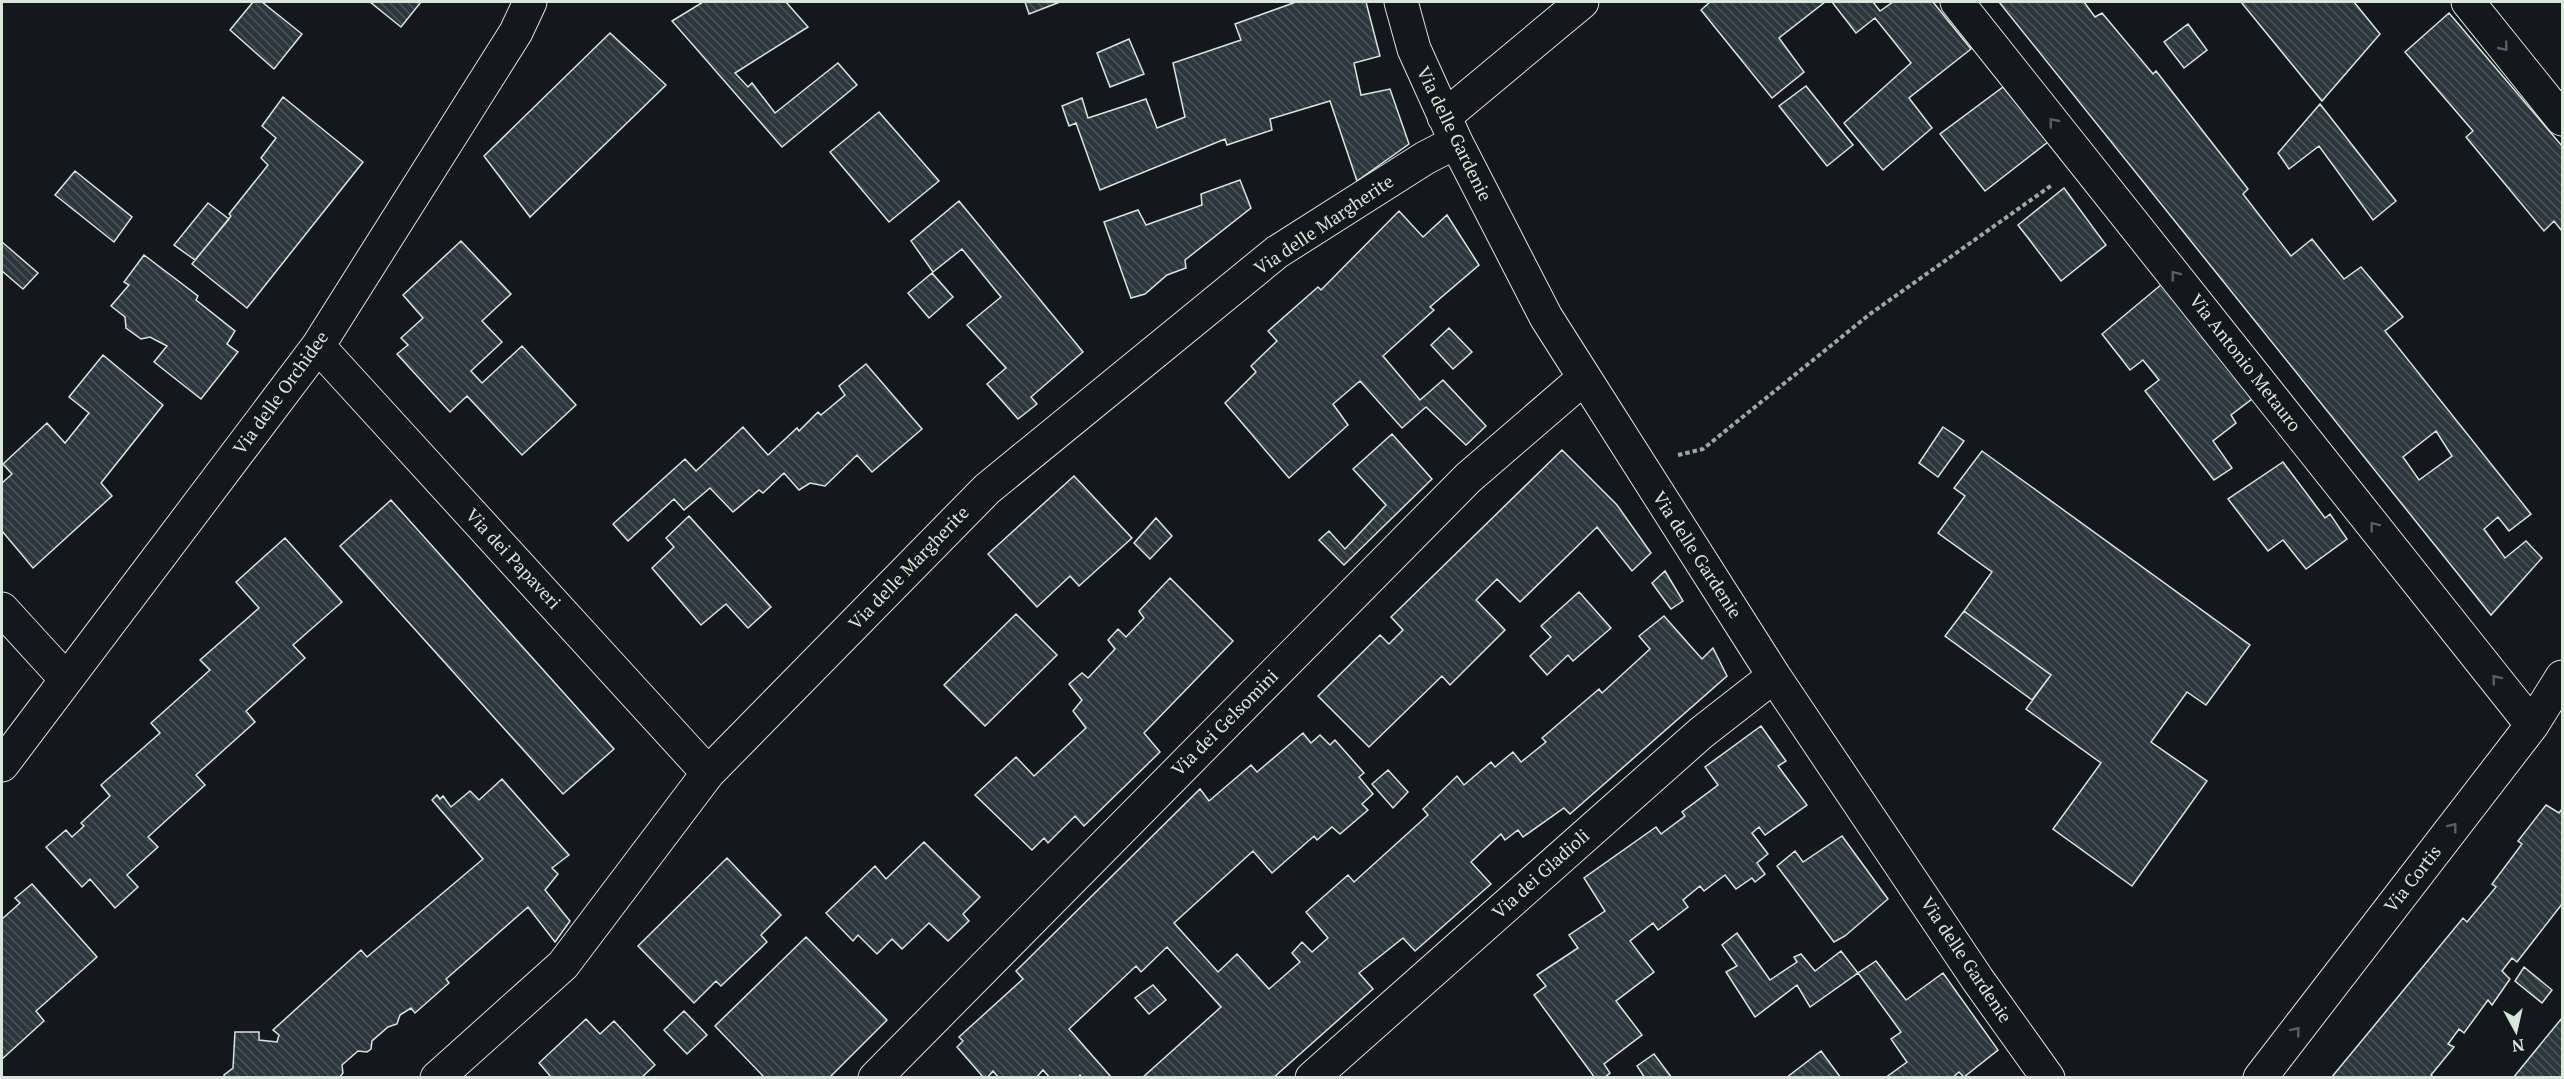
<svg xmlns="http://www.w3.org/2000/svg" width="2564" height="1079" viewBox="0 0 2564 1079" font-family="'PT Serif',serif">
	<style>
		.building { fill: url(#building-back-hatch); stroke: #d8e6dc; stroke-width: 1.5; fill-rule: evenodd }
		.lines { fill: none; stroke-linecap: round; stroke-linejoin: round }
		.minor-casing { stroke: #d8e6dc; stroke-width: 35 }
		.path { stroke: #9da8a2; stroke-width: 4; stroke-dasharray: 4.5 3; stroke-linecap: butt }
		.minor { stroke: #14181c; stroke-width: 33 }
		.oneway { stroke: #59605f }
		.labels { text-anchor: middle; stroke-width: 4.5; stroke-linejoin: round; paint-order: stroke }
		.street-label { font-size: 18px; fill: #d8e6dc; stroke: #14181c }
	</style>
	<defs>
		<pattern id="building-back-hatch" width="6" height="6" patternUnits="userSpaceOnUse" patternTransform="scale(1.5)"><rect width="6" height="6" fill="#2c363c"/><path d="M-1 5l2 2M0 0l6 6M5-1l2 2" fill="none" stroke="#4a5358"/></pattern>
	</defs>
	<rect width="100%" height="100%" fill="#14181c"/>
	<path class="building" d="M 253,2 L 262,2 L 302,34 L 274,69 L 230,30 Z
		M 370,2 L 421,2 L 401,27 Z
		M 703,2 L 786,2 L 808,27 L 735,73 L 748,87 L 752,83 L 775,113 L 838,63 L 857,85 L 782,147 L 672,21 Z
		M 1025,2 L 1060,2 L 1029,14 Z
		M 1296,2 L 1366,2 L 1380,56 L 1354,63 L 1361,95 L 1390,89 L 1409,144 L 1357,181 L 1330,101 L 1270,119 L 1272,130 L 1227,145 L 1225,139 L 1100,190 L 1076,123 L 1069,126 L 1062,106 L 1082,98 L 1088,118 L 1146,99 L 1157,128 L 1185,117 L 1173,63 L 1241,40 L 1235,24 Z
		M 1710,2 L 1825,2 L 1779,38 L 1804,72 L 1772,98 L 1701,10 Z
		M 1832,2 L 1873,2 L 1880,11 L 1893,2 L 1933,2 L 1971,49 L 1909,98 L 1932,128 L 1883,170 L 1844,123 L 1911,63 L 1875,18 L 1856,33 Z
		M 1999,2 L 2084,2 L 2095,17 L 2102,13 L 2153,74 L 2156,71 L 2248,189 L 2243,194 L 2291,256 L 2312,239 L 2344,279 L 2361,267 L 2403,317 L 2385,331 L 2531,514 L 2509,531 L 2498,517 L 2484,529 L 2505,558 L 2526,541 L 2542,558 L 2491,615 ZM 2436,431 L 2452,456 L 2419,480 L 2403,457 Z
		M 2241,2 L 2354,2 L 2380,34 L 2322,101 Z
		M 2449,13 L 2562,146 L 2562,231 L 2554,221 L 2544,231 L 2466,137 L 2473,131 L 2405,52 Z
		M 2188,24 L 2207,50 L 2184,68 L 2164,42 Z
		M 610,33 L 666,85 L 530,217 L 484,156 Z
		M 1129,39 L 1144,74 L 1110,87 L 1097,53 Z
		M 1806,86 L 1853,145 L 1827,166 L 1779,106 Z
		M 2003,87 L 2048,142 L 1985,191 L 1940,134 Z
		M 283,97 L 363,162 L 247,308 L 192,264 L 231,216 L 229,214 L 268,165 L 261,158 L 276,138 L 262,126 Z
		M 2320,104 L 2396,201 L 2373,220 L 2319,146 L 2289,169 L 2278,153 Z
		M 879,112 L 939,181 L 889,222 L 830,152 Z
		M 75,171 L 132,217 L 114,242 L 55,195 Z
		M 1240,180 L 1251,208 L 1185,260 L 1186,268 L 1167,275 L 1145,294 L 1131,298 L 1104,222 L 1138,210 L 1146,225 L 1202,205 L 1201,194 Z
		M 2064,188 L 2106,245 L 2061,281 L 2018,225 Z
		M 959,201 L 1083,352 L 1031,397 L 1037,404 L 1018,419 L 987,384 L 1006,368 L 967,325 L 1001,297 L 962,249 L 933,272 L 911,241 Z
		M 208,203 L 229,219 L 195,260 L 174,245 Z
		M 1399,211 L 1423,237 L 1447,215 L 1479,265 L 1430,307 L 1434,310 L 1383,356 L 1420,400 L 1443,380 L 1486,426 L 1466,445 L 1426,407 L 1402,428 L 1360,381 L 1333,404 L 1348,425 L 1289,478 L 1225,403 L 1256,372 L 1251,366 L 1277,341 L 1268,331 L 1318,287 L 1321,290 Z
		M 461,241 L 511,294 L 482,321 L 502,342 L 471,371 L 482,383 L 522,346 L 576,405 L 522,455 L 467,396 L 450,412 L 397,354 L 408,345 L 401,338 L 423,318 L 403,295 Z
		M 2,242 L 38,273 L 23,289 L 2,271 Z
		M 144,255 L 198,296 L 196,300 L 235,331 L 227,344 L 238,352 L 201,399 L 154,362 L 167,346 L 150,337 L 141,339 L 126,328 L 125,317 L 111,306 L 129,285 L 124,282 Z
		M 932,273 L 953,297 L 929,318 L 908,293 Z
		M 2162,284 L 2252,399 L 2231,415 L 2236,423 L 2213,441 L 2232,468 L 2214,480 L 2145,391 L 2159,380 L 2143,360 L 2130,370 L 2102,334 Z
		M 1449,328 L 1472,352 L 1453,369 L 1431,345 Z
		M 103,355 L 163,405 L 101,483 L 112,496 L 33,568 L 2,531 L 2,483 L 12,474 L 3,464 L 47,423 L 65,443 L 89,413 L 69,397 Z
		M 866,364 L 922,429 L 872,472 L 857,455 L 825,486 L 810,483 L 799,490 L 784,473 L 763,493 L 759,490 L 733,512 L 710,488 L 684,510 L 674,499 L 628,541 L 613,524 L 685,459 L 696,471 L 743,427 L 768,455 L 797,428 L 799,431 L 818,412 L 821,415 L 845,395 L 839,386 Z
		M 1943,427 L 1964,441 L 1938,477 L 1919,463 Z
		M 1392,434 L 1432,479 L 1344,565 L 1319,540 L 1329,531 L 1345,549 L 1386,505 L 1353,469 Z
		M 1562,450 L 1617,505 L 1651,553 L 1632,571 L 1597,527 L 1520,602 L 1497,579 L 1476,600 L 1505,630 L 1450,685 L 1442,676 L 1369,747 L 1318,696 L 1380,635 L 1389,644 L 1403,630 L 1391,617 Z
		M 1982,451 L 2250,645 L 2206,705 L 2187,692 L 2151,742 L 2207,781 L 2132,886 L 2053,829 L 2101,763 L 2026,709 L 2051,675 L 1964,611 L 1992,572 L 1938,533 L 1965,496 L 1954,488 Z
		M 2283,462 L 2325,518 L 2330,514 L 2347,539 L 2306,569 L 2283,540 L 2268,551 L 2228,499 Z
		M 1074,476 L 1132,538 L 1079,586 L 1070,576 L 1037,607 L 988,554 Z
		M 391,500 L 614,749 L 563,794 L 340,546 Z
		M 689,516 L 771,607 L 748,628 L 726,604 L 701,625 L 652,568 L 674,547 L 666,538 Z
		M 1156,518 L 1172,536 L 1150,559 L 1134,543 Z
		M 285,538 L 342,602 L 293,645 L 305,658 L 246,711 L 255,722 L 196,775 L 205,785 L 148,837 L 158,847 L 127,875 L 138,887 L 115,908 L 90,879 L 82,887 L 46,847 L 66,830 L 72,837 L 84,826 L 81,823 L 110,796 L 101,785 L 160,733 L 151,723 L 210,670 L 200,660 L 259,608 L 236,582 Z
		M 1665,571 L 1683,601 L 1671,609 L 1652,583 Z
		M 1170,578 L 1233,641 L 1144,733 L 1160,752 L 1084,826 L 1075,816 L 1048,843 L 1044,838 L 1032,850 L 975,795 L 1016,757 L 1034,776 L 1086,728 L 1073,711 L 1082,700 L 1069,684 L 1082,673 L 1088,678 L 1115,649 L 1108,640 L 1118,629 L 1126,637 L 1144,618 L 1139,611 Z
		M 1579,592 L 1611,628 L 1573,661 L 1568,655 L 1547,675 L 1530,656 L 1551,637 L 1541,626 Z
		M 1964,611 L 2051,675 L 2032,700 L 1945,636 Z
		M 1016,614 L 1057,655 L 985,726 L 944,685 Z
		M 1664,616 L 1702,659 L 1713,648 L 1727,676 L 1570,814 L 1564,808 L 1523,837 L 1518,830 L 1505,840 L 1501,834 L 1471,862 L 1491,884 L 1415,951 L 1403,938 L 1359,973 L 1373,989 L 1273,1078 L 1142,1078 L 1221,1007 L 1167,947 L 1141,972 L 1136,966 L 1069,1029 L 1112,1078 L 1082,1078 L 1080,1075 L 1078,1078 L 1050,1078 L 1043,1070 L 1036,1078 L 999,1078 L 993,1071 L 987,1078 L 984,1078 L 957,1047 L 963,1041 L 959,1037 L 1023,979 L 1016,971 L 1200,789 L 1209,801 L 1251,765 L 1257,772 L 1303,733 L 1311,743 L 1320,735 L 1330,745 L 1335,740 L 1364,773 L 1359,777 L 1373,794 L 1362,804 L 1368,810 L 1340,834 L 1332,827 L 1317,840 L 1314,836 L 1272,873 L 1253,851 L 1174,923 L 1218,972 L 1237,954 L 1269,989 L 1300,962 L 1292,953 L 1302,942 L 1312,952 L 1328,938 L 1306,912 L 1348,875 L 1354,882 L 1428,815 L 1423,809 L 1457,776 L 1464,785 L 1491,762 L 1495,767 L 1513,752 L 1521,762 L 1546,742 L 1542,738 L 1599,689 L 1602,693 L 1650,649 L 1639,636 Z
		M 1761,726 L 1786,761 L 1778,766 L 1807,805 L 1765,835 L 1759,827 L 1752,833 L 1768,854 L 1757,863 L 1765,874 L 1755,882 L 1752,878 L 1736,889 L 1725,875 L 1704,891 L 1700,886 L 1683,900 L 1688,907 L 1658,930 L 1653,923 L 1630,941 L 1654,972 L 1616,1001 L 1642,1035 L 1604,1064 L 1610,1073 L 1604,1078 L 1595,1078 L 1534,995 L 1546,986 L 1537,975 L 1578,948 L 1569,935 L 1605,911 L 1584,878 L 1656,827 L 1661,834 L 1685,816 L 1682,812 L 1718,785 L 1705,767 Z
		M 1388,770 L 1408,792 L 1393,808 L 1372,784 Z
		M 502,779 L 569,855 L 552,868 L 558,874 L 545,890 L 570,921 L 555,942 L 528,907 L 446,979 L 449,983 L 415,1013 L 411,1008 L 400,1015 L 397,1024 L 388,1027 L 372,1041 L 371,1049 L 367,1052 L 358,1051 L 342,1065 L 343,1073 L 339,1078 L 226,1078 L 224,1075 L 233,1068 L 235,1032 L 259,1032 L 259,1040 L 277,1042 L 279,1035 L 273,1030 L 361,950 L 367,957 L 483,859 L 432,800 L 437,795 L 440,799 L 443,796 L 451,807 L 470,791 L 479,800 Z
		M 2546,805 L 2559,813 L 2562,809 L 2562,904 L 2517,962 L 2512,958 L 2502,971 L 2510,979 L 2492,1005 L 2488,1000 L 2464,1033 L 2459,1029 L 2448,1044 L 2454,1047 L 2431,1075 L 2434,1078 L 2331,1078 L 2463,918 L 2467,922 L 2496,887 L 2492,884 L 2522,844 L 2518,841 Z
		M 1842,836 L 1888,899 L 1845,936 L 1834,942 L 1777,866 L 1795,851 L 1803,862 Z
		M 924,842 L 980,897 L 963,914 L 969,921 L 948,941 L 929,923 L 902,949 L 892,939 L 877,954 L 858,935 L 853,941 L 826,913 L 875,866 L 886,879 Z
		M 727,858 L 781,915 L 761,935 L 767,942 L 721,986 L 716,981 L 694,1003 L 638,946 Z
		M 32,884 L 97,957 L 36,1011 L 44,1021 L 2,1059 L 2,919 L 20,903 L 15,898 Z
		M 1737,933 L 1770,980 L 1797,962 L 1794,957 L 1801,954 L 1815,971 L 1841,951 L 1858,973 L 1810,1007 L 1797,985 L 1755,1017 L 1726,972 L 1737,966 L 1722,945 Z
		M 806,937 L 887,1020 L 829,1078 L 765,1078 L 715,1026 Z
		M 1876,961 L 1906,1000 L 1943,973 L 1998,1050 L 1964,1077 L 1959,1072 L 1952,1078 L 1885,1078 L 1907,1062 L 1891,1039 L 1901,1032 L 1858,973 Z
		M 2524,967 L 2552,990 L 2542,1003 L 2515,981 Z
		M 1153,985 L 1166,1000 L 1149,1014 L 1135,998 Z
		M 684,1011 L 707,1035 L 687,1054 L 664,1030 Z
		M 2562,1018 L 2562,1078 L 2513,1078 Z
		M 586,1019 L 600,1034 L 614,1021 L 655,1065 L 641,1078 L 552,1078 L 539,1063 Z
		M 1821,1051 L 1841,1078 L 1786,1078 Z
		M 1654,1054 L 1672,1078 L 1645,1078 L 1637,1066 Z"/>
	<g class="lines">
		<g class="minor-casing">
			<path id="minor" d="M 1401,2 L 1414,49 L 1456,142 L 1546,317 L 1774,676 L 1978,980 L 2048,1078
				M 1957,2 L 2532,725
				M 2468,2 L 2562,119
				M 1444,117 L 1582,2
				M 318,346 L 708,773
				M 2,609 L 66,679
				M 2,765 L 318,346 L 516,32 L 530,2
				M 437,1078 L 563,965 L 708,773 L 987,489 L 1277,252 L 1425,158 L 1456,142
				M 875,1078 L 1468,478 L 1584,378
				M 1312,1078 L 1701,733 L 1774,676
				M 2260,1078 L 2532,725 L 2562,677"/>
		</g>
		<path class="path" d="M 1678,455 L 1703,449 L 1870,314 L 2052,185"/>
		<use href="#minor" class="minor"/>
	</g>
	<defs><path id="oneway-chevron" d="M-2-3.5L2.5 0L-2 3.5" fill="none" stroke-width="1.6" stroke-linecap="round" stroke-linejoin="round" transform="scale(1.5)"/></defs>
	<g class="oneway">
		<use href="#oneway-chevron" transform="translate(2504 47) rotate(51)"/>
		<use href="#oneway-chevron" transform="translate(2053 122) rotate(-129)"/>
		<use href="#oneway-chevron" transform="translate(2175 275) rotate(-128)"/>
		<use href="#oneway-chevron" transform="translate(2374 526) rotate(-128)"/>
		<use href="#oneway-chevron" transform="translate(2496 679) rotate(-128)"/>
		<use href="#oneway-chevron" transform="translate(2453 827) rotate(-52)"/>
		<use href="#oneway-chevron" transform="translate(2296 1031) rotate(-52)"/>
	</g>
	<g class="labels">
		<g class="street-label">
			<text transform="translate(1454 134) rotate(64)" y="6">Via delle Gardenie</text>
			<text transform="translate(1324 225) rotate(-34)" y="6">Via delle Margherite</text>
			<text transform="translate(2245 363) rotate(52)" y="6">Via Antonio Metauro</text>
			<text transform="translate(281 393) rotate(-54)" y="6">Via delle Orchidee</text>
			<text transform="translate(1697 555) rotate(57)" y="6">Via delle Gardenie</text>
			<text transform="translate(513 559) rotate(47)" y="6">Via dei Papaveri</text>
			<text transform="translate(909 568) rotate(-46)" y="6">Via delle Margherite</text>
			<text transform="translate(1225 723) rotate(-45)" y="6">Via dei Gelsomini</text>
			<text transform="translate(1541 874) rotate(-42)" y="6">Via dei Gladioli</text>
			<text transform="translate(2413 879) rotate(-52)" y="6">Via Cortis</text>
			<text transform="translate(1966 960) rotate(56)" y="6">Via delle Gardenie</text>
		</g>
	</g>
	<rect width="2564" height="1079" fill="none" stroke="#d8e6dc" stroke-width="6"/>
	<g transform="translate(2516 1031) rotate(172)" stroke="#14181c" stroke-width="4.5" paint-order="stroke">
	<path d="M0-4.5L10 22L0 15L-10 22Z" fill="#d8e6dc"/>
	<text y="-9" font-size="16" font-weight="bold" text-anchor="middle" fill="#d8e6dc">N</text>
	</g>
</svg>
